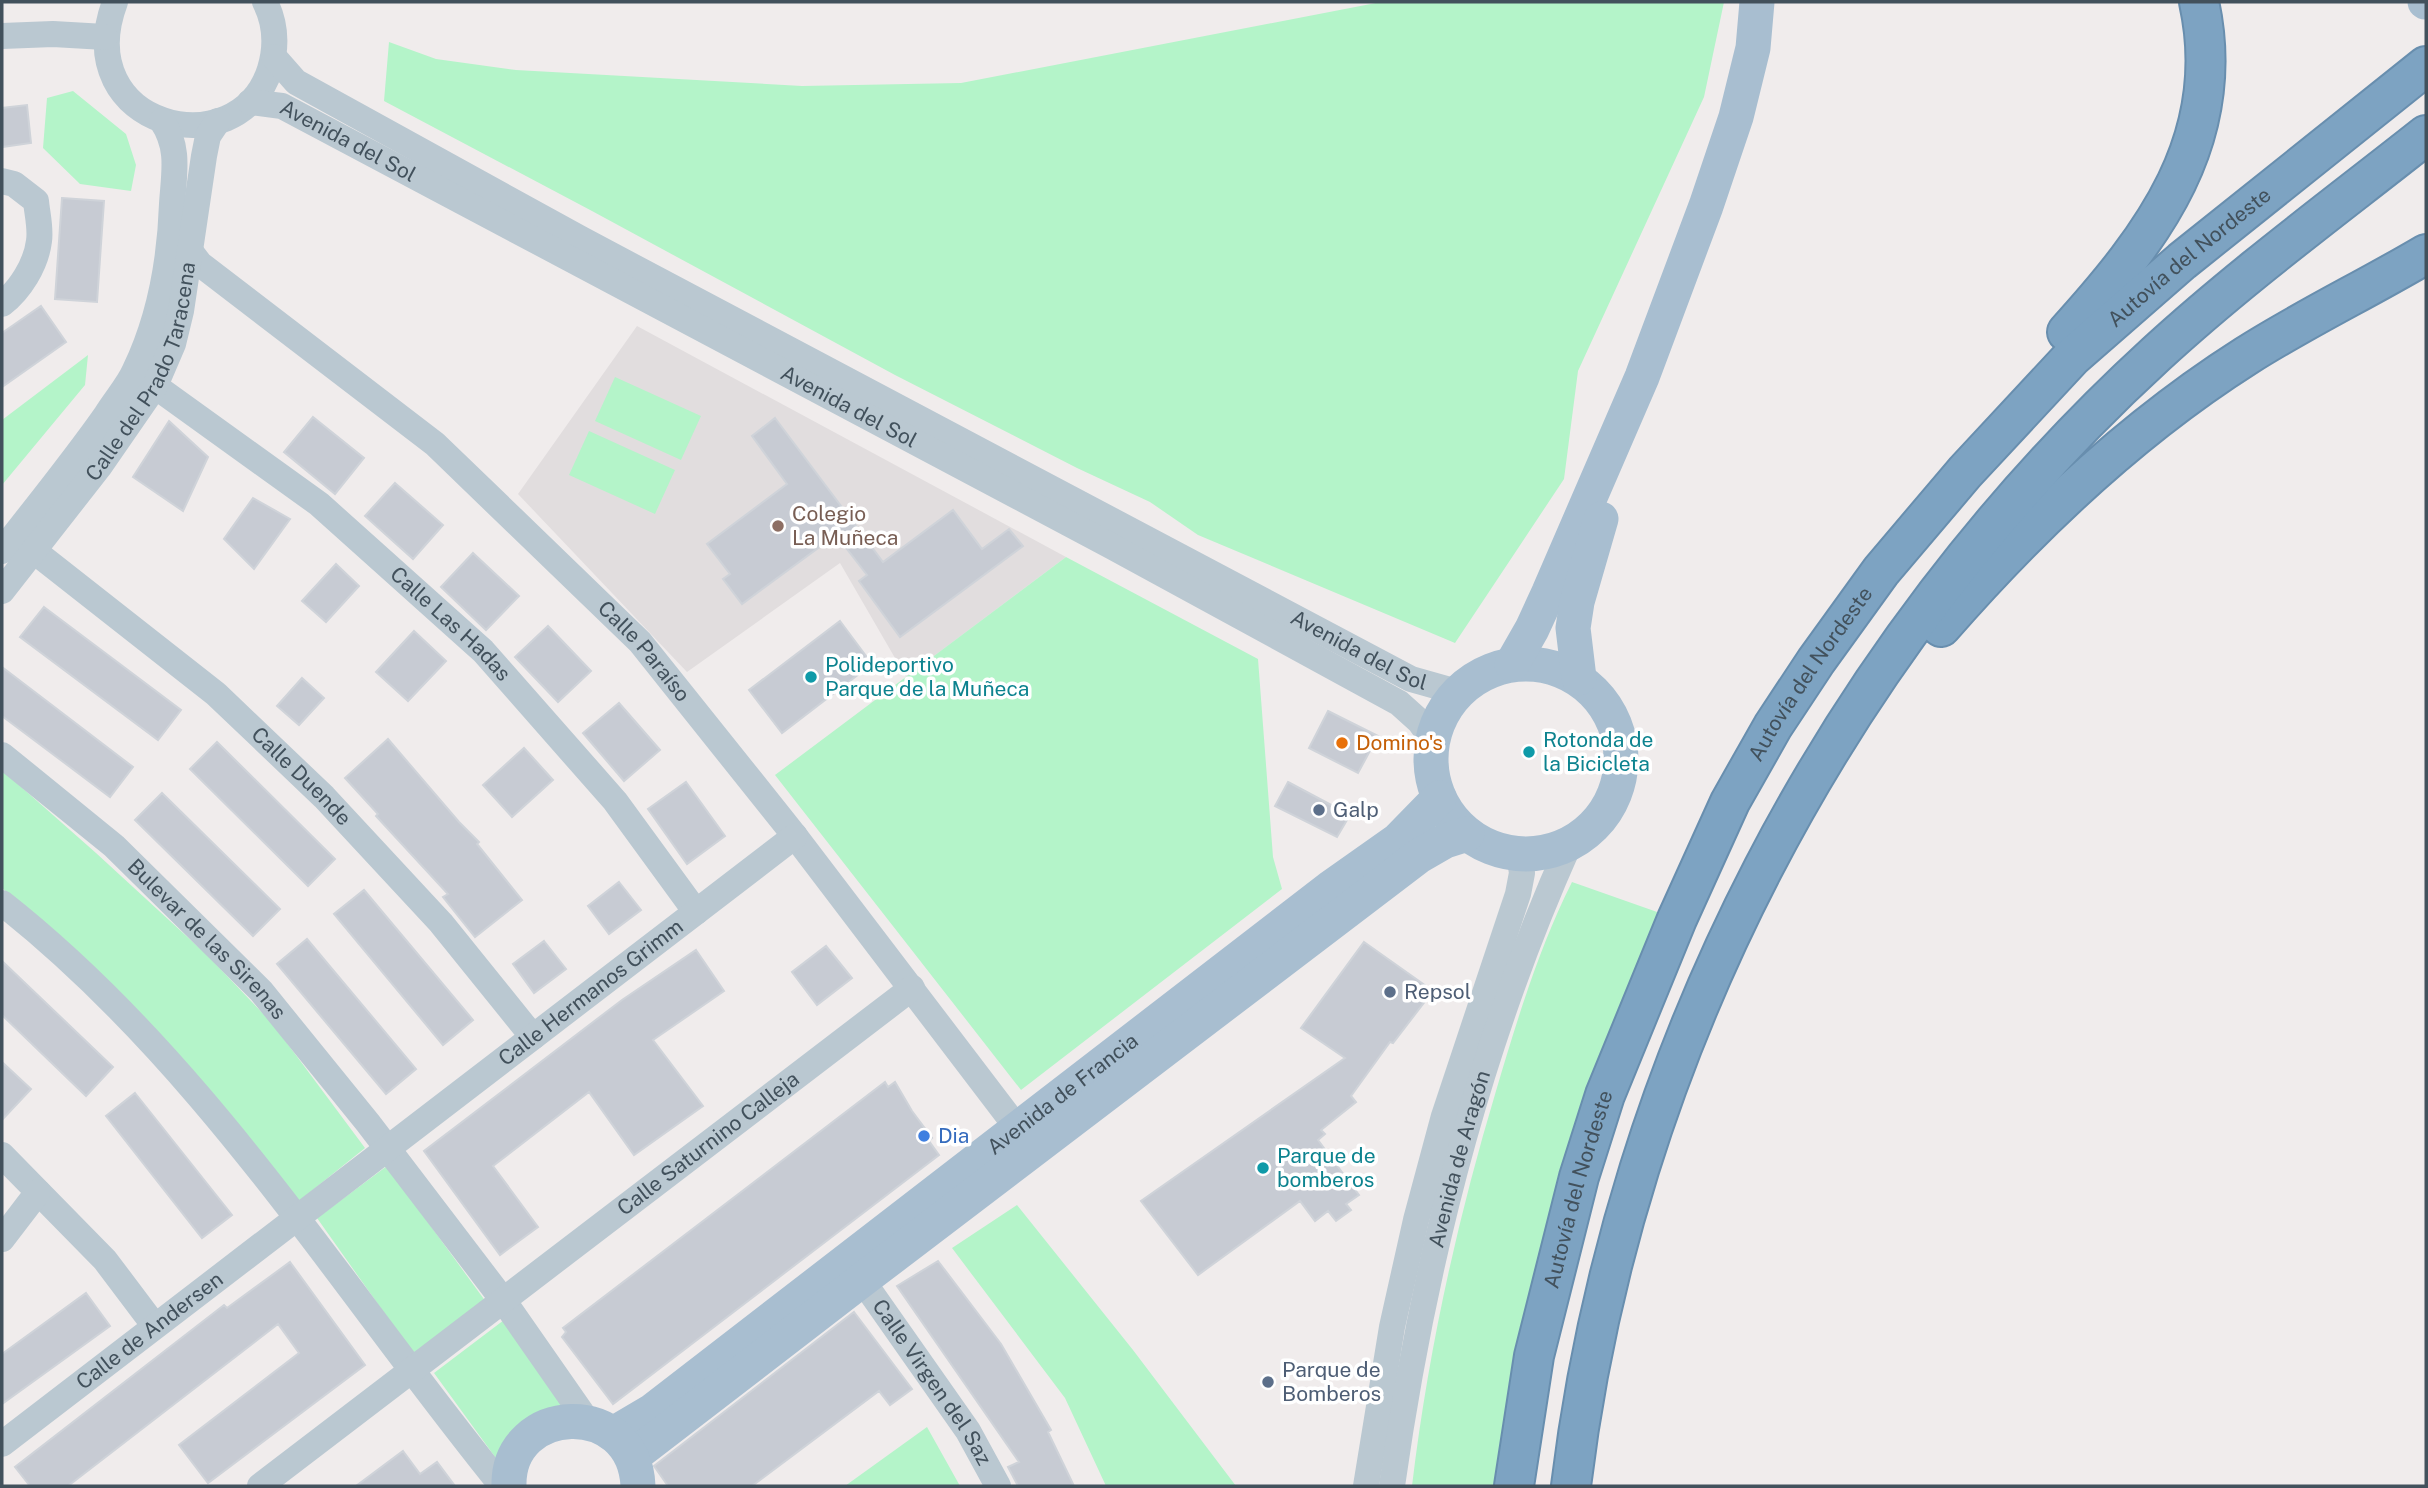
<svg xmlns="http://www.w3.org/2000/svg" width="2428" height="1488" viewBox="0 0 2428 1488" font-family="'Public Sans',sans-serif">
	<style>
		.education { fill: #e1ddde }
		.green { fill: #b4f4c9 }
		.building { fill: #c7cbd3; stroke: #cfd3d9; stroke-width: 2 }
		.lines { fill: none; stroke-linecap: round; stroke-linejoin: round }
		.highway-casing { stroke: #688eae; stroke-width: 42 }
		.minor { stroke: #bac8d1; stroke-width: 26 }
		.major { stroke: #a8bed0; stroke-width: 35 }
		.highway { stroke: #7da3c2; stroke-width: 38 }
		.education-dot { fill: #8d6e63; stroke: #fff; stroke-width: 2.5 }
		.culture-dot { fill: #0f9aa8; stroke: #fff; stroke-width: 2.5 }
		.food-dot { fill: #e8710a; stroke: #fff; stroke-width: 2.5 }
		.service-dot { fill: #5c6f8a; stroke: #fff; stroke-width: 2.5 }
		.shop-dot { fill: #3f7fe0; stroke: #fff; stroke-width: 2.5 }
		.labels { text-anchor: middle; stroke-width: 7; stroke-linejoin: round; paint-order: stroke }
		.street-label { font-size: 21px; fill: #42515c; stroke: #fff }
		.education-label { font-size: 21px; fill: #785e54; stroke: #fff; text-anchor: start }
		.culture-label { font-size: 21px; fill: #0d838f; stroke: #fff; text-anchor: start }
		.food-label { font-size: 21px; fill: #c56008; stroke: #fff; text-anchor: start }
		.service-label { font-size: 21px; fill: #4e5e75; stroke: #fff; text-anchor: start }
		.shop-label { font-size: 21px; fill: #366cbe; stroke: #fff; text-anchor: start }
	</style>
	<rect width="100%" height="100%" fill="#f0ecec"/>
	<path class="education" d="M 637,326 L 1066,557 L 906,677 L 840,563 L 687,672 L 518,494 Z"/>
	<path class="green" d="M 1381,2 L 1724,2 L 1704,97 L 1578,371 L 1564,479 L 1455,643 L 1198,535 L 1150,502 L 1077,468 L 895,375 L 592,211 L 384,101 L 389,42 L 436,59 L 516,70 L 802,86 L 961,83 Z
		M 73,91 L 126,134 L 136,165 L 131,191 L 80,184 L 43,148 L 47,98 Z
		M 88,355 L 85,385 L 2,485 L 2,420 Z
		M 615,377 L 701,416 L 681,460 L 595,421 Z
		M 589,431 L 675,470 L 655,514 L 569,475 Z
		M 1066,557 L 1258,659 L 1273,857 L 1282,889 L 1021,1090 L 775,775 Z
		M 2,770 L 96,853 L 207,955 L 272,1023 L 365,1148 L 299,1201 L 29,911 L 2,888 Z
		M 1572,882 L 1677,919 L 1605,1095 L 1514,1486 L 1412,1486 C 1428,1352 1457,1221 1496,1091 C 1517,1020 1539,948 1572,882 Z
		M 387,1166 L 486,1302 L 414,1355 L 317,1218 Z
		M 1017,1205 L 1133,1350 L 1236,1486 L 1106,1486 L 1065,1398 L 952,1248 Z
		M 504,1320 L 569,1410 C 526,1416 513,1417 498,1461 L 434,1373 Z
		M 927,1427 L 960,1486 L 845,1486 Z"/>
	<path class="building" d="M 27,105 L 31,143 L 2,147 L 2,108 Z
		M 62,198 L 104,201 L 97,302 L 55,299 Z
		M 41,306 L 66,342 L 2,387 L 2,333 Z
		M 313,417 L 364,458 L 335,494 L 284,452 Z
		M 775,418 L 883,562 L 953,510 L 982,549 L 1009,529 L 1023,546 L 900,637 L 859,581 L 867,575 L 836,535 L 742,604 L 723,579 L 730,574 L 707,544 L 787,484 L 752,436 Z
		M 169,421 L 208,457 L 183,511 L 133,477 Z
		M 395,483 L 443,525 L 413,559 L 365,516 Z
		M 253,498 L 290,519 L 254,569 L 224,539 Z
		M 473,553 L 519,596 L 486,630 L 441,587 Z
		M 336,564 L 359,586 L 326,622 L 302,601 Z
		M 44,607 L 181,710 L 158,740 L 20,637 Z
		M 840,621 L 872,664 L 782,733 L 749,690 Z
		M 548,626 L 591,671 L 558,702 L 515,657 Z
		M 414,631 L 446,661 L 408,701 L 376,672 Z
		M 2,667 L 133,767 L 110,797 L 2,716 Z
		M 302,678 L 324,698 L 299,725 L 277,706 Z
		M 619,703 L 660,750 L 624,781 L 583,733 Z
		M 1328,711 L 1378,736 L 1358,773 L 1309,748 Z
		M 388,739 L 459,822 L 479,842 L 477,844 L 522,900 L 475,937 L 443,897 L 448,894 L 376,816 L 378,814 L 345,778 Z
		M 217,742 L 335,859 L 308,886 L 190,769 Z
		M 524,748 L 553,780 L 512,817 L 483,785 Z
		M 686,782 L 725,836 L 687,864 L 648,809 Z
		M 1288,782 L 1350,815 L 1337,837 L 1275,806 Z
		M 162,793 L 280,909 L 253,936 L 135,820 Z
		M 619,882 L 641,910 L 609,934 L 588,906 Z
		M 364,890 L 473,1020 L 443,1045 L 334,914 Z
		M 307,939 L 416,1069 L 386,1094 L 277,964 Z
		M 544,941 L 566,969 L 534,993 L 513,964 Z
		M 1364,942 L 1433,991 L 1393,1043 L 1390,1042 L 1351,1096 L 1356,1102 L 1321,1130 L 1325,1134 L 1318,1140 L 1359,1195 L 1346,1204 L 1351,1210 L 1336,1221 L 1328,1211 L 1315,1221 L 1300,1201 L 1198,1275 L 1141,1201 L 1345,1058 L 1301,1028 Z
		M 826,946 L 852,978 L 817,1005 L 792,972 Z
		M 696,950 L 724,991 L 653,1040 L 703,1106 L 634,1155 L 589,1092 L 493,1166 L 538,1227 L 500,1255 L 424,1151 L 622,1000 Z
		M 2,961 L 113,1067 L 86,1096 L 2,1015 Z
		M 2,1062 L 31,1089 L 2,1120 Z
		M 885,1082 L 888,1087 L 895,1082 L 912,1111 L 932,1138 L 929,1141 L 939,1155 L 613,1404 L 562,1337 L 566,1332 L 563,1328 Z
		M 135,1093 L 232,1215 L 202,1238 L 106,1116 Z
		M 938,1261 L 1001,1344 L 1051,1430 L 1048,1432 L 1074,1486 L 1018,1486 L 1008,1467 L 1019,1462 L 897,1286 Z
		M 290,1262 L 365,1365 L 208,1483 L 179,1445 L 299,1353 L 278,1324 L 68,1486 L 30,1486 L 15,1467 L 224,1305 L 227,1308 Z
		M 86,1293 L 110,1326 L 2,1404 L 2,1354 Z
		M 854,1312 L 912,1389 L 890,1405 L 879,1391 L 752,1486 L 668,1486 L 654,1466 Z
		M 403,1451 L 420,1474 L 437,1462 L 455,1486 L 356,1486 Z"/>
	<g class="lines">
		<g class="highway-casing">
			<g id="highway">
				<path d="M 2067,332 C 2153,237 2229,138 2199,2"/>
				<path d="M 1941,627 C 2030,525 2131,429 2246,356 C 2304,319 2367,289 2426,254"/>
				<path id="s13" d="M 1514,1486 L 1534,1356 L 1579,1177 L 1605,1095 L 1677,919 L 1730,802 L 1773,726 L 1816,661 L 1881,571 L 1965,472 L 2072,357 L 2182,261 L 2426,66"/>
				<path d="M 1571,1486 C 1623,1056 1836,647 2156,354 C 2241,276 2335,207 2426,135"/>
			</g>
		</g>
		<g class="minor">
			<path d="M 115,2 C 68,128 239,169 270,69 C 277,46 276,24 265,2"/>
			<path d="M 2,36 L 53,34 L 105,37"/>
			<path id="s1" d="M 274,57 L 296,82 L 581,239 L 1411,679 L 1457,692"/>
			<path id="s2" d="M 250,102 L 282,106 L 1111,546 L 1399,703 L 1419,721 L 1432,739"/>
			<path d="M 2,181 L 14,184 L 36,201 C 37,213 41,228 39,241 C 36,265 20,290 2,304"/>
			<path id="s3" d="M 190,251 L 200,264 L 435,444 L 640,642 L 795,836 L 1018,1129"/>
			<path id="s4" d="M 155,386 L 319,504 L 483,651 L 615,801 L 696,912"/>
			<path d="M 2,551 C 37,506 73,462 106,415 C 115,400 128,386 135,370 C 160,318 170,261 172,204 C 174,173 180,148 162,121"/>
			<path id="s5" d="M 34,551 L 216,694 L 324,797 L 441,923 L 533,1037"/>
			<path id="s6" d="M 2,591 L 99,467 L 155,386 L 173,344 L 181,311 L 204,156 L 208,136 L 218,121"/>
			<path id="s7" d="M 2,755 L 114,846 L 261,991 L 368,1123 L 503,1300 L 588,1422"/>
			<path d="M 2,903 C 205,1063 341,1288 502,1486"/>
			<path d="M 2,1155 L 105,1260 L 154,1325"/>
			<path d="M 2,1239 L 38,1192"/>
			<path id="s8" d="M 862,1280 L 968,1431 L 998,1486"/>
			<path id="s9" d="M 2,1444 L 795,836"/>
			<path id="s10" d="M 260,1486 L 912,988"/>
			<path d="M 1366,1486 L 1392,1327 L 1416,1220 L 1444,1116 L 1518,894 L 1522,873 L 1519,854"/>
			<path id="s11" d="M 1392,1486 C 1423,1266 1478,1048 1569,845"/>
		</g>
		<g class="major">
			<path d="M 2425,2 L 2426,2"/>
			<circle cx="1526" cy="759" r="95"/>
			<path d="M 1512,664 L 1532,629 L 1549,592 L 1642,377 L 1706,206 L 1736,117 L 1753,48 L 1757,2"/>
			<path d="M 1579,678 L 1573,628 L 1577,602 L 1601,519"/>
			<path id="s12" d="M 613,1434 L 652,1411 L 1330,888 L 1398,840 L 1439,798"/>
			<path d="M 632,1457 L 862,1280 L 1419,856 L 1445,841 L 1467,834"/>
			<path d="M 509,1486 C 507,1403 634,1397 638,1486"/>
		</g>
		<use href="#highway" class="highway"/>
	</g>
	<circle class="education-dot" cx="778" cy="526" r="7"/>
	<g class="culture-dot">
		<circle cx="811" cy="677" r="7"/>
		<circle cx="1529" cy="752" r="7"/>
		<circle cx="1263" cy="1168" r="7"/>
	</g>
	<circle class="food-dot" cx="1342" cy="743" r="7"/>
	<g class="service-dot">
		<circle cx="1319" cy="810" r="7"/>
		<circle cx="1390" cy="992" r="7"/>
		<circle cx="1268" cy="1382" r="7"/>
	</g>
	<circle class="shop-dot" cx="924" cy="1136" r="7"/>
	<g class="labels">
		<g class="street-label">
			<text dy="7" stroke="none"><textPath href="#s2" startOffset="107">Avenida del Sol</textPath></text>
			<text dy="7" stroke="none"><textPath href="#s13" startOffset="1438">Autovía del Nordeste</textPath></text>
			<text dy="7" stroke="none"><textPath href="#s6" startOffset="264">Calle del Prado Taracena</textPath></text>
			<text dy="7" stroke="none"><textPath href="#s2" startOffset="674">Avenida del Sol</textPath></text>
			<text dy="7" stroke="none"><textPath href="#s4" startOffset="380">Calle Las Hadas</textPath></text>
			<text dy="7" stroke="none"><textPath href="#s1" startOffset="1239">Avenida del Sol</textPath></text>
			<text dy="7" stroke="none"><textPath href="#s3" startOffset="607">Calle Paraíso</textPath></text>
			<text dy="7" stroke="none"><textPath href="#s13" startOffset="872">Autovía del Nordeste</textPath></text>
			<text dy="7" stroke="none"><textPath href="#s5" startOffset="350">Calle Duende</textPath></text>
			<text dy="7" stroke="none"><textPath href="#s7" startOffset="276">Bulevar de las Sirenas</textPath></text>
			<text dy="7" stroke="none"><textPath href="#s9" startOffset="742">Calle Hermanos Grimm</textPath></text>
			<text dy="7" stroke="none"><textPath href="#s12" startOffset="564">Avenida de Francia</textPath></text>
			<text dy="7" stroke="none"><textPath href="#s10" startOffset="564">Calle Saturnino Calleja</textPath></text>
			<text dy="7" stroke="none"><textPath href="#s11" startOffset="334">Avenida de Aragón</textPath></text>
			<text dy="7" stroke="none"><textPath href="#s13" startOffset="304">Autovía del Nordeste</textPath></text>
			<text dy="7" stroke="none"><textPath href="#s9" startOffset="186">Calle de Andersen</textPath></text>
			<text dy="7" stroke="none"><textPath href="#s8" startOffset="124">Calle Virgen del Saz</textPath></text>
		</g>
		<g class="education-label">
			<text x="792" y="521">Colegio<tspan x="792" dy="24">La Muñeca</tspan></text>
		</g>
		<g class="culture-label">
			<text x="825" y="672">Polideportivo<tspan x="825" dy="24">Parque de la Muñeca</tspan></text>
			<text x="1543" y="747">Rotonda de<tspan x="1543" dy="24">la Bicicleta</tspan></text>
			<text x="1277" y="1163">Parque de<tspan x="1277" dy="24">bomberos</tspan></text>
		</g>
		<g class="food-label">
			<text x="1356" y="750">Domino's</text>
		</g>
		<g class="service-label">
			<text x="1333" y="817">Galp</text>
			<text x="1404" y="999">Repsol</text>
			<text x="1282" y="1377">Parque de<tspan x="1282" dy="24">Bomberos</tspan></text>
		</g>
		<g class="shop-label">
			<text x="938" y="1143">Dia</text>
		</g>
	</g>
	<rect width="2428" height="1488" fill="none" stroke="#42515c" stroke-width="7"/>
</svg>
